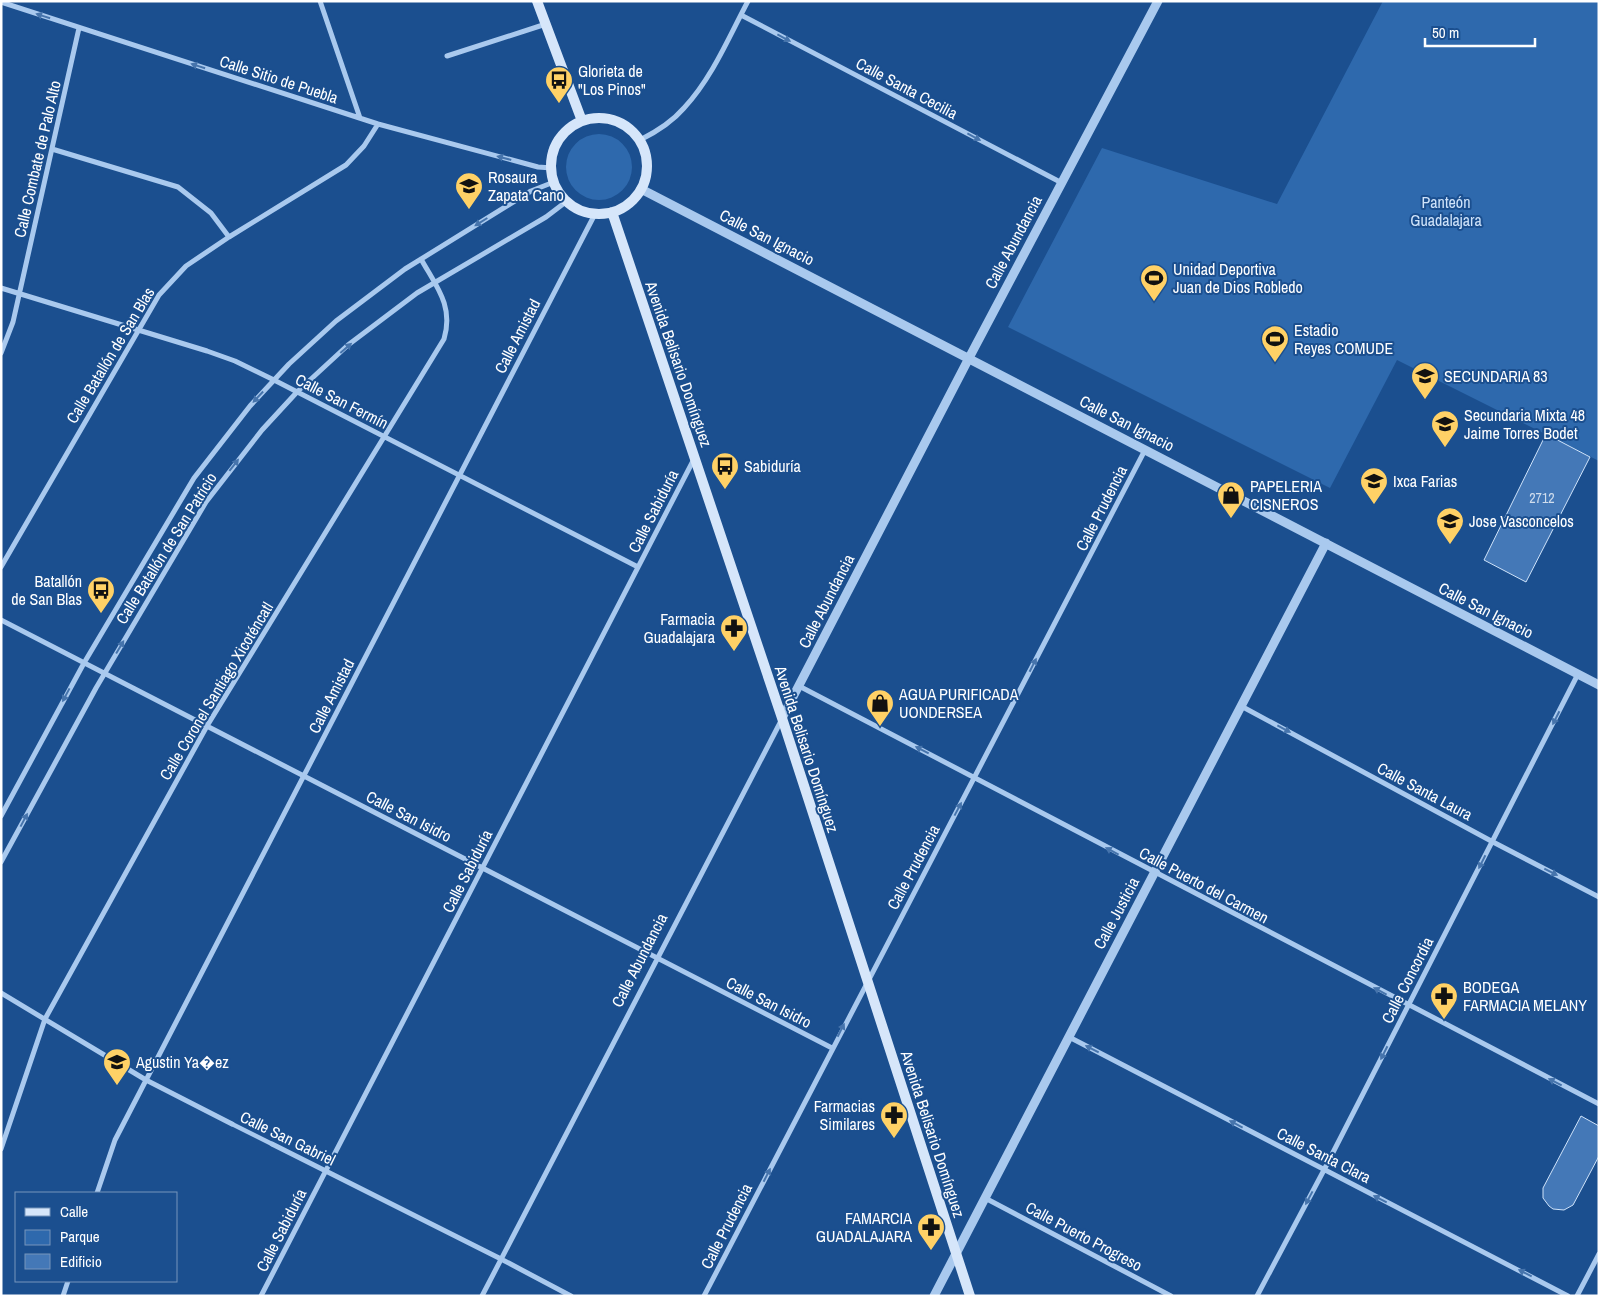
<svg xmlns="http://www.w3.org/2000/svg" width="1600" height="1297" viewBox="0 0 1600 1297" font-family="'Archivo Narrow',sans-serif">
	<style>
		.green { fill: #2e69ad }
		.building { fill: #4478b7; stroke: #cfe3fa }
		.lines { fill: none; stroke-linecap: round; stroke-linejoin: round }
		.pedestrian { stroke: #a9c9ee; stroke-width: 4.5 }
		.minor { stroke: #a9c9ee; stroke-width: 5 }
		.tertiary { stroke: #a9c9ee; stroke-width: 9 }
		.secondary { stroke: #d6e6fa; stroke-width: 10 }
		.oneway { fill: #4674ac }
		.labels { text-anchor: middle; stroke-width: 4; stroke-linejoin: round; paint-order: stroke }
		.number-label { font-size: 14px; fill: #d0dded }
		.poi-label { font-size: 16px; fill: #fff; stroke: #1b4f8f; text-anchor: start }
		.street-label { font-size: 16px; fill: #fff; stroke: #1b4f8f }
		.park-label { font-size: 16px; fill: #cfe3fa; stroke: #1b4f8f }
	</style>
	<rect width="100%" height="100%" fill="#1b4f8f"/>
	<path class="green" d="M 1383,1 L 1599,1 L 1599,461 L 1397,360 L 1330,488 L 1008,327 L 1102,148 L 1277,204 Z
		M566 167a33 33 0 1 1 66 0a33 33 0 1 1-66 0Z"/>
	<path class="building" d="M 1546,434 L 1590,457 L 1526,582 L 1484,560 Z
		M 1581,1116 L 1599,1126 L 1599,1156 L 1573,1205 L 1564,1210 L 1553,1209 L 1549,1206 L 1543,1198 L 1543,1188 Z"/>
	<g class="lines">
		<path class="pedestrian" d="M 232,1124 L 272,1144"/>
		<path class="minor" d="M 320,1 L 360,118
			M 1,2 L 378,124 L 538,167 L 552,168
			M 741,15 L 1062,183
			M 447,56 L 546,24
			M 640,140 C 656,132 672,122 684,108 C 712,78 729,37 748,1
			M 52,149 L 178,187 L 211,213 L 229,237
			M 1,288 L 207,351 L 235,361 L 274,380 L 638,567
			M 1,353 L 13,322 L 79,28
			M 1,567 L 159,295 L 186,266 L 229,237 L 346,165 L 364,146 L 378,124
			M 1,620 L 832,1048
			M 799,686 C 1066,824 1331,966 1599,1104
			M 1241,706 L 1493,842 L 1599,897
			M 1,816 L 84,663 L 194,478 L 250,406 L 289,364 L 336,321 L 405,269 L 531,191 L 554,182
			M 1,862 L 96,688 L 206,502 L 262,430 L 297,392 L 348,345 L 417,293 L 546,217 L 567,201
			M 1,993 L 146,1080 L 232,1124
			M 1069,1037 L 1568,1296
			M 272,1144 L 501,1259 L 571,1296
			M 1,1149 L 45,1019 L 207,726 L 444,339 C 454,306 436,286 421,259
			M 97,1193 L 115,1140 L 595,214
			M 985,1198 L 1171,1296
			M 63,1296 L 68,1281
			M 261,1296 L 694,459
			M 482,1296 L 782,719
			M 704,1296 C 850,1013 999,732 1145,450
			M 1257,1296 L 1324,1170 L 1578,674
			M 1577,1296 L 1599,1254"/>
		<path class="tertiary" d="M 641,189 L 1599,685
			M 782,718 L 969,358 L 1158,1
			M 934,1296 L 1326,543"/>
		<path class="secondary" d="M 537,1 L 582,121
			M551 166a48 48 0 1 1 96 0a48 48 0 1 1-96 0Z
			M 612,212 L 782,718 L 970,1296"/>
	</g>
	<defs><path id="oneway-solid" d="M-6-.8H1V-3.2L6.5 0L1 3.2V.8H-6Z" transform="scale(1.25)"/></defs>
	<g class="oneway">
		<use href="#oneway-solid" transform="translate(43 16) rotate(-162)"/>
		<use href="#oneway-solid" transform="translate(784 38) rotate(28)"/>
		<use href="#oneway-solid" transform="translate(198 66) rotate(-162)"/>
		<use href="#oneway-solid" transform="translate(974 137) rotate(28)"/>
		<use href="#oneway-solid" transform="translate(504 158) rotate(-165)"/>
		<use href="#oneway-solid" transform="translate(481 222) rotate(148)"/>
		<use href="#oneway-solid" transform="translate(346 348) rotate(-41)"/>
		<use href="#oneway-solid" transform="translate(258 397) rotate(133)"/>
		<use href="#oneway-solid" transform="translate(234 465) rotate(-52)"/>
		<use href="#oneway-solid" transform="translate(120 647) rotate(-59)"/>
		<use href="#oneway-solid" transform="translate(1033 665) rotate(-63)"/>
		<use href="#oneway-solid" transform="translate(66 695) rotate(118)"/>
		<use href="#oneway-solid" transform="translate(1556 718) rotate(117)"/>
		<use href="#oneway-solid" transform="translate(1284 729) rotate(28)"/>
		<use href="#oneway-solid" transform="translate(922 750) rotate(-153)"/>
		<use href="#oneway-solid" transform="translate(958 809) rotate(-62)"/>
		<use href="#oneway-solid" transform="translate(24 820) rotate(-62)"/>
		<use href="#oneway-solid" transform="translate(1112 851) rotate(-152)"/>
		<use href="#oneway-solid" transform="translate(1482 862) rotate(117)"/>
		<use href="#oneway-solid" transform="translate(1551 872) rotate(27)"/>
		<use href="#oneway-solid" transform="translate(1380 991) rotate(-152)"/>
		<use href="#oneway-solid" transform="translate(841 1030) rotate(-63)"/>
		<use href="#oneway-solid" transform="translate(1092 1049) rotate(-153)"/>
		<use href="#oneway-solid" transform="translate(1384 1053) rotate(117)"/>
		<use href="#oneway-solid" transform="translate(1555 1082) rotate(-153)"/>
		<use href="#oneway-solid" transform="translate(1236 1124) rotate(-152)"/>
		<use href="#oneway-solid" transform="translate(767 1175) rotate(-63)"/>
		<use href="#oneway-solid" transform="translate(1309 1198) rotate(118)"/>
		<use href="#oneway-solid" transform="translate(1380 1199) rotate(-153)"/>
		<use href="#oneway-solid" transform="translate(1525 1273) rotate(-153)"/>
	</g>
	<defs>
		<g id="bus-pin" transform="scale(1.4375)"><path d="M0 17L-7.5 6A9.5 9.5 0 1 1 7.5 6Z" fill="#ffd166" stroke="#1b4f8f"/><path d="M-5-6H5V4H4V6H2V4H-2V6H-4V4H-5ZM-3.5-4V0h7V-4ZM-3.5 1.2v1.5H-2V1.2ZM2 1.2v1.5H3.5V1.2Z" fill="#111"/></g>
		<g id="school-pin" transform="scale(1.4375)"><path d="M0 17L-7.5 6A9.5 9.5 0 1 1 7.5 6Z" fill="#ffd166" stroke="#1b4f8f"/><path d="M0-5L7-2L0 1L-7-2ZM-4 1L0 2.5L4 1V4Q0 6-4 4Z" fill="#111"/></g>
		<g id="stadium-pin" transform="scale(1.4375)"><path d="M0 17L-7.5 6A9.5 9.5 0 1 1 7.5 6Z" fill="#ffd166" stroke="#1b4f8f"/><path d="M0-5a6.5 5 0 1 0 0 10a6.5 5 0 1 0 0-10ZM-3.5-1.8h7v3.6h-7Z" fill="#111"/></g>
		<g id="shop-pin" transform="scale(1.4375)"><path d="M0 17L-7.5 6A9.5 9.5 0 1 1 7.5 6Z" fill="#ffd166" stroke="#1b4f8f"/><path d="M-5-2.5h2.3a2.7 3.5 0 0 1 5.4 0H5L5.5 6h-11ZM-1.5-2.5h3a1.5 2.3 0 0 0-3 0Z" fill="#111"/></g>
		<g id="pharmacy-pin" transform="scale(1.4375)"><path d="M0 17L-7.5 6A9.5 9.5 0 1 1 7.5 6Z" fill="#ffd166" stroke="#1b4f8f"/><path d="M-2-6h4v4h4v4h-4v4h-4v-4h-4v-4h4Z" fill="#111"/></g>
	</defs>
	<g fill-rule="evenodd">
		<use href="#bus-pin" x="559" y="80"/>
		<use href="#school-pin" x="469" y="186"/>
		<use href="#stadium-pin" x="1154" y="278"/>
		<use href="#stadium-pin" x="1275" y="339"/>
		<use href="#school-pin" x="1425" y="376"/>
		<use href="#school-pin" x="1445" y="424"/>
		<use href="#bus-pin" x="725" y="466"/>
		<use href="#school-pin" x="1374" y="481"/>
		<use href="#shop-pin" x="1231" y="495"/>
		<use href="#school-pin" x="1450" y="521"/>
		<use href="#bus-pin" x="101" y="590"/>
		<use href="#pharmacy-pin" x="734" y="628"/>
		<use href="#shop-pin" x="880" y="703"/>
		<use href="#pharmacy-pin" x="1444" y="996"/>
		<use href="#school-pin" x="117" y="1062"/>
		<use href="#pharmacy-pin" x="894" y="1115"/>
		<use href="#pharmacy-pin" x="931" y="1227"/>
	</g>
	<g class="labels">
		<g class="number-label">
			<text x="1542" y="503">2712</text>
		</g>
		<g class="poi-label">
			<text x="578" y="77">Glorieta de<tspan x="578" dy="18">"Los Pinos"</tspan></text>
			<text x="488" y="183">Rosaura<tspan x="488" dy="18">Zapata Cano</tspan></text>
			<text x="1173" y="275">Unidad Deportiva<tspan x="1173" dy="18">Juan de Dios Robledo</tspan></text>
			<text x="1294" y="336">Estadio<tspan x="1294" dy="18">Reyes COMUDE</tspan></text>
			<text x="1444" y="382">SECUNDARIA 83</text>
			<text x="1464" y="421">Secundaria Mixta 48<tspan x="1464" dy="18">Jaime Torres Bodet</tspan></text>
			<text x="744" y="472">Sabiduría</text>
			<text x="1393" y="487">Ixca Farias</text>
			<text x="1250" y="492">PAPELERIA<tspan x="1250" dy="18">CISNEROS</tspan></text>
			<text x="1469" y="527">Jose Vasconcelos</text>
			<text x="82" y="587" text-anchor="end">Batallón<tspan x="82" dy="18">de San Blas</tspan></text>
			<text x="715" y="625" text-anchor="end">Farmacia<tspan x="715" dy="18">Guadalajara</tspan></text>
			<text x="899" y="700">AGUA PURIFICADA<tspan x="899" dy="18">UONDERSEA</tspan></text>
			<text x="1463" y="993">BODEGA<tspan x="1463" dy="18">FARMACIA MELANY</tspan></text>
			<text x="136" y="1068">Agustin Ya�ez</text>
			<text x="875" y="1112" text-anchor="end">Farmacias<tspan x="875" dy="18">Similares</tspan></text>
			<text x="912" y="1224" text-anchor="end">FAMARCIA<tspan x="912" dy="18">GUADALAJARA</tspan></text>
		</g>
		<g class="street-label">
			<text transform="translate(279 79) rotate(18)" y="6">Calle Sitio de Puebla</text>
			<text transform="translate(907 88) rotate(28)" y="6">Calle Santa Cecilia</text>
			<text transform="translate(37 159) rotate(-77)" y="6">Calle Combate de Palo Alto</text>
			<text transform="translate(767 237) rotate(27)" y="6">Calle San Ignacio</text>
			<text transform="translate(1013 242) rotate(-62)" y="6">Calle Abundancia</text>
			<text transform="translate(517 336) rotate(-63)" y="6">Calle Amistad</text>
			<text transform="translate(110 355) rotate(-59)" y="6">Calle Batallón de San Blas</text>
			<text transform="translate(679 364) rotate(71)" y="6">Avenida Belisario Domínguez</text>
			<text transform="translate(342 401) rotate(27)" y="6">Calle San Fermín</text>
			<text transform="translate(1127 423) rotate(27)" y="6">Calle San Ignacio</text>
			<text transform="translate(1101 508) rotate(-63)" y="6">Calle Prudencia</text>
			<text transform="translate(653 511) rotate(-63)" y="6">Calle Sabiduría</text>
			<text transform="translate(166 548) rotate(-58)" y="6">Calle Batallón de San Patricio</text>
			<text transform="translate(826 601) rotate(-63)" y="6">Calle Abundancia</text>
			<text transform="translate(1486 610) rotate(27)" y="6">Calle San Ignacio</text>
			<text transform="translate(216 691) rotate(-59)" y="6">Calle Coronel Santiago Xicoténcatl</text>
			<text transform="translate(331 696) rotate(-63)" y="6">Calle Amistad</text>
			<text transform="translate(807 749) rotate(72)" y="6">Avenida Belisario Domínguez</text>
			<text transform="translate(1425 791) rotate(28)" y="6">Calle Santa Laura</text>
			<text transform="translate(409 816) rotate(27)" y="6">Calle San Isidro</text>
			<text transform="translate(913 867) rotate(-62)" y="6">Calle Prudencia</text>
			<text transform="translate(467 871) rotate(-63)" y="6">Calle Sabiduría</text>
			<text transform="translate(1204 885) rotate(28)" y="6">Calle Puerto del Carmen</text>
			<text transform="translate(1116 913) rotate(-62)" y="6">Calle Justicia</text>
			<text transform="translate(639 960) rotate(-63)" y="6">Calle Abundancia</text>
			<text transform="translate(1407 980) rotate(-63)" y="6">Calle Concordia</text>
			<text transform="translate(769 1002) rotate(27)" y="6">Calle San Isidro</text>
			<text transform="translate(933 1134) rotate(72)" y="6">Avenida Belisario Domínguez</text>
			<text transform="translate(288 1138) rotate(26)" y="6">Calle San Gabriel</text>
			<text transform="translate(1324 1155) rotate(27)" y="6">Calle Santa Clara</text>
			<text transform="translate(726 1226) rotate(-63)" y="6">Calle Prudencia</text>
			<text transform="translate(281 1230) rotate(-63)" y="6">Calle Sabiduría</text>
			<text transform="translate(1084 1236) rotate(28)" y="6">Calle Puerto Progreso</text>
		</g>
		<g class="park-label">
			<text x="1446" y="208">Panteón<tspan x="1446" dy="18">Guadalajara</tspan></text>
		</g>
	</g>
	<rect width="1600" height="1297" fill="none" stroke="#ffffff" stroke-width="5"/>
	<rect x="15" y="1192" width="162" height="90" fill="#1b4f8f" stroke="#7695bc"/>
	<rect x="25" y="1208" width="25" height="8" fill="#d6e6fa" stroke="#7695bc"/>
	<text x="60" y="1217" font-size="15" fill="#ffffff">Calle</text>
	<rect x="25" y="1230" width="25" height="15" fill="#2e69ad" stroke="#7695bc"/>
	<text x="60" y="1242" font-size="15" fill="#ffffff">Parque</text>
	<rect x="25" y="1254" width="25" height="15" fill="#4478b7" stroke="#7695bc"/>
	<text x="60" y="1267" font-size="15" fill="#ffffff">Edificio</text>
	<path d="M1425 38v8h110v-8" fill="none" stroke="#ffffff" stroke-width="2.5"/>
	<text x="1432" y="38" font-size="15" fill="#ffffff" stroke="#1b4f8f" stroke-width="4" paint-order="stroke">50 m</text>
</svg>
